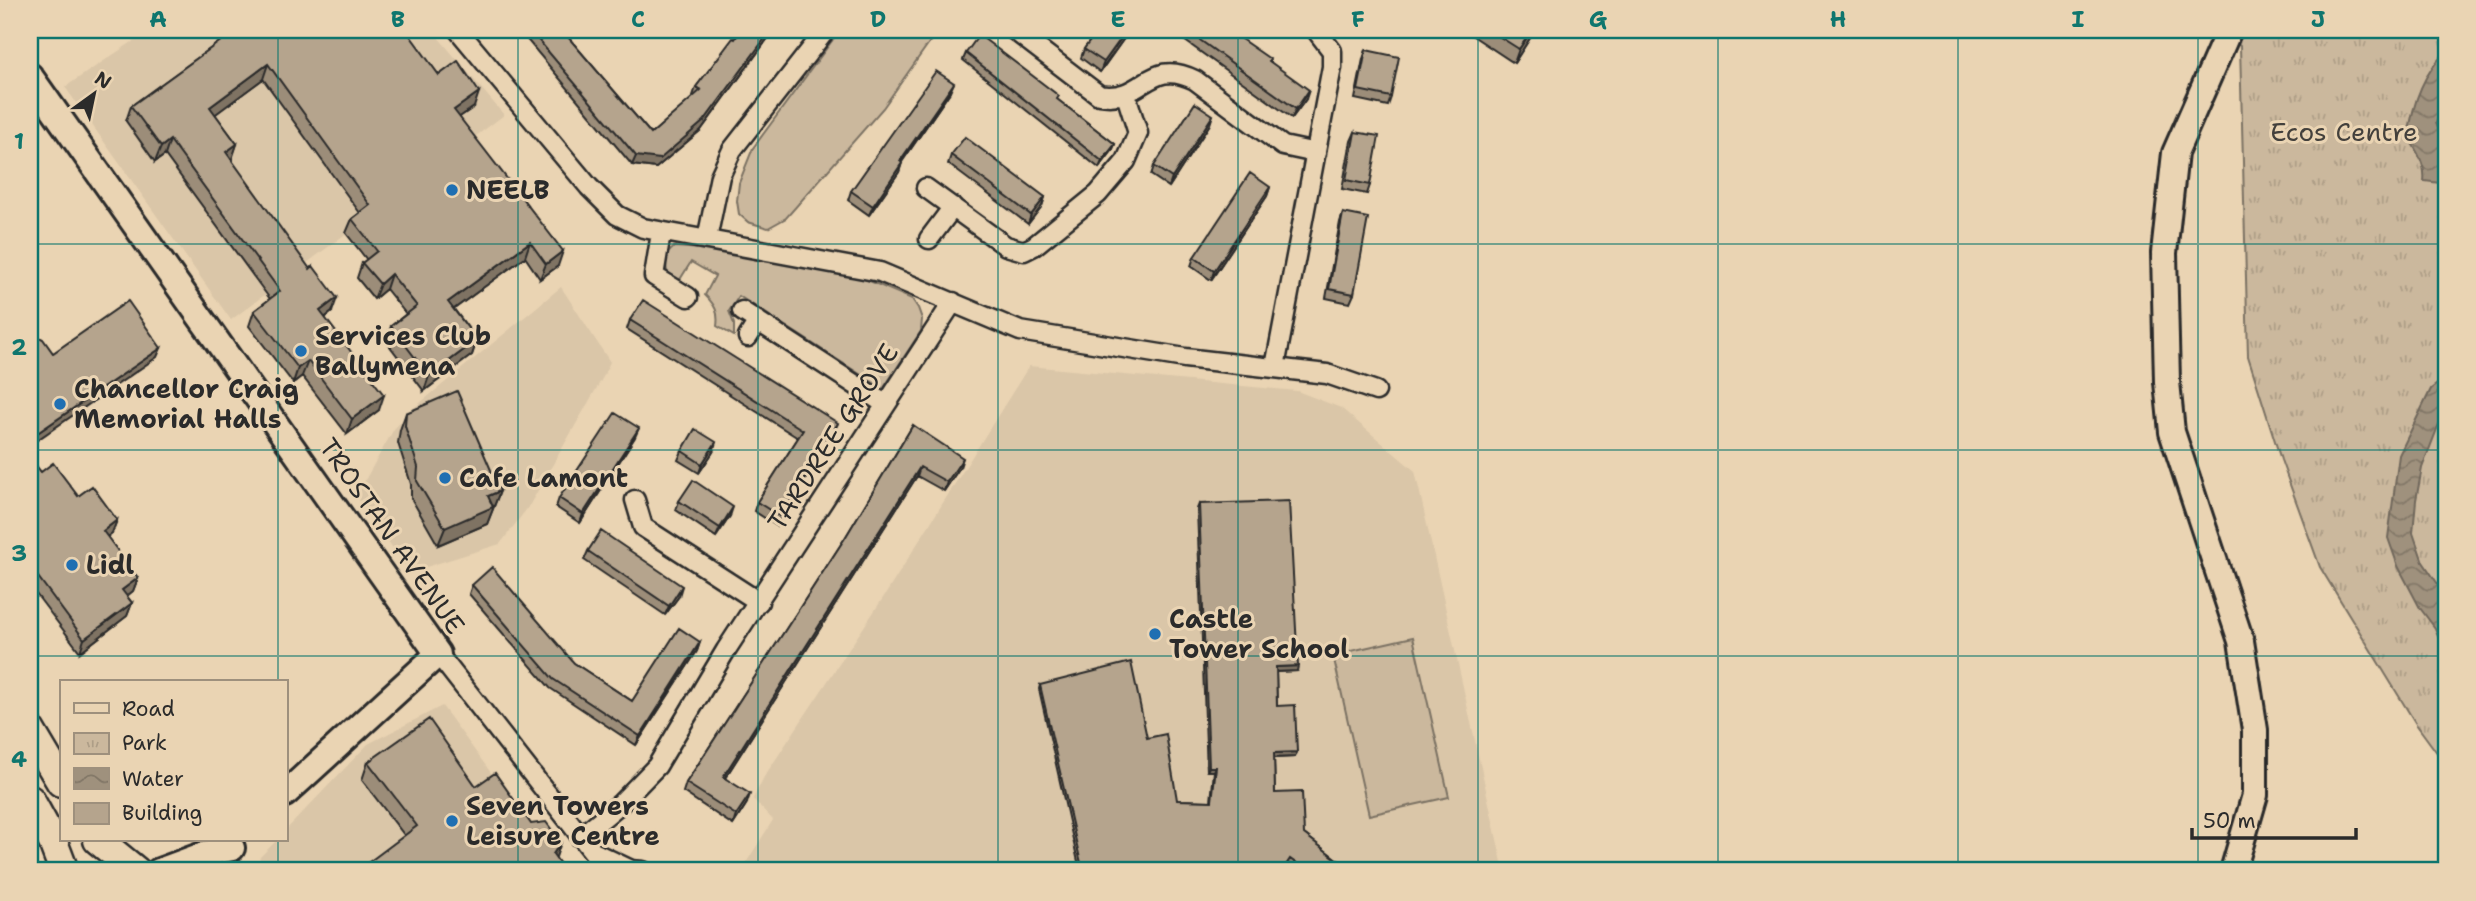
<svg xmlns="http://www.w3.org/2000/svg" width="2476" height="901" viewBox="0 0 2476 901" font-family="'Shantell Sans',sans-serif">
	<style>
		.built { fill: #dac6a8 }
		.grass { fill: #cbb89d; stroke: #7b7264; stroke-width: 2 }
		.park { fill: url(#park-tufts); stroke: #7b7264; stroke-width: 2 }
		.water { fill: url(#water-waves); stroke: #71685c; stroke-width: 2 }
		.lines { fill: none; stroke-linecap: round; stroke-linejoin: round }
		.street-casing { stroke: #2b2b2b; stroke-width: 23 }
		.secondary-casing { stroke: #2b2b2b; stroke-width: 30 }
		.primary-casing { stroke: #2b2b2b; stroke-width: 33 }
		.street { stroke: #ead4b3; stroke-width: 18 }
		.secondary { stroke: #ead4b3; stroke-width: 24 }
		.primary { stroke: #ead4b3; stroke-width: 28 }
		.wall { fill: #9c8d79; stroke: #2b2b2b; stroke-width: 2 }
		.shaded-wall { fill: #7f7363; stroke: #2b2b2b; stroke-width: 2 }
		.building { fill: #b5a48d; stroke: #2b2b2b; stroke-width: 2 }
		.grid { fill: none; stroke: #0f766e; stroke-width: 2; stroke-opacity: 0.55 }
		.poi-dot { fill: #1f6fb2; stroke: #ead4b3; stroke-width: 2.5 }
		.labels { text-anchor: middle; stroke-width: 6; stroke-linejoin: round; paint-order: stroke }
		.park-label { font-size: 26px; fill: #43403c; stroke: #ead4b3 }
		.poi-label { font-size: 26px; font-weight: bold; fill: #2b2b2b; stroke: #ead4b3; text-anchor: start }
		.street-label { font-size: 26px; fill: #2b2b2b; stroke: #ead4b3 }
		.neatline { fill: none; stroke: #0f766e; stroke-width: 2.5 }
		.grid-label { font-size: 23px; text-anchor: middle; font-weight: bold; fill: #0f766e }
	</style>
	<defs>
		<pattern id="park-tufts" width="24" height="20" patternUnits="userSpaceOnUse" patternTransform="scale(1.75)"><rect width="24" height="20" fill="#cbb89d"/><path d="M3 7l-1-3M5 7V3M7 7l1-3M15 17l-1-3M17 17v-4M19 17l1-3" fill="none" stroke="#ae9e87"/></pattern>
		<pattern id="water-waves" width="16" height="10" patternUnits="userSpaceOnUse" patternTransform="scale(1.75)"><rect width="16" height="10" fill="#9f917d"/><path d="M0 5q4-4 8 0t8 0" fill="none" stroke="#827767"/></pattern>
	</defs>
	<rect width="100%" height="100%" fill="#ead4b3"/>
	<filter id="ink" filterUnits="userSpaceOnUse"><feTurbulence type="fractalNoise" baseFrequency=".0143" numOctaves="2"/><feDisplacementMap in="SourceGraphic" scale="14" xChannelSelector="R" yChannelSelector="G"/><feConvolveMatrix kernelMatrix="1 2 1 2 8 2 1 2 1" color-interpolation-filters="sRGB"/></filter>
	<g filter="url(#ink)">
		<path class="built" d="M 150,30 L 432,30 L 504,115 L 231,320 L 65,87 Z
			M 561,287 L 610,362 L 603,377 L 529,506 L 500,544 L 410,572 L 356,496 L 394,429 L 414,408 Z
			M 1029,366 L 1297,391 L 1341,408 L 1415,471 L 1504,871 L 741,871 L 773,820 L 753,799 L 764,777 L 887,592 Z
			M 442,706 L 563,871 L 256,871 L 260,857 L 277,840 L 285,840 L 285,831 L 368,744 Z"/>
		<path class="grass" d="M 840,30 L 938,30 L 883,108 L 786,218 L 768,228 L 748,222 L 739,214 L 737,201 L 739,183 L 753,148 Z
			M 674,247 L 717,250 L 865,279 L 912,299 L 918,308 L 922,319 L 921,331 L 883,389 L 739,296 L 729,311 L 734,324 L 734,336 L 717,326 C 719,312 715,305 705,295 L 715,276 L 691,262 L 679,281 L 667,272 L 665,256 Z
			M 1413,637 L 1449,797 L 1369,815 L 1333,655 Z"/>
		<path class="park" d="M 2217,30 L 2446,30 L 2446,765 L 2416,724 L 2320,567 L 2281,460 L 2248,356 L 2240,46 Z"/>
		<path class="water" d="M 2446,52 L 2446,99 L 2436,123 L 2446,150 L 2446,187 L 2440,183 L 2424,181 C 2426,166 2417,150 2408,138 C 2412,107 2423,73 2446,52 Z
			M 2446,377 L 2446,416 L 2439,424 L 2422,468 L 2416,500 L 2413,533 L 2423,562 L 2446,596 L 2446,654 L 2435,628 L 2420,608 L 2398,566 L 2388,538 L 2399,455 L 2431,389 Z"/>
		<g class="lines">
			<g class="street-casing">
				<path id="street" d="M 458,30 L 589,187 L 617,215 L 643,228 L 880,272 L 1020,331 L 1185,358 L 1327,374 L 1376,391
					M 1014,30 L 1099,95 C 1145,103 1147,56 1195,80 L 1283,146 L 1316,153
					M 926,188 L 1006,246 L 1024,251 L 1034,246 L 1098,194 L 1126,161 L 1138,133 L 1126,95
					M 661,233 L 654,276 L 688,297
					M 707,239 L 720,176 L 732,150 L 826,30
					M 929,239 L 953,207
					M 742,311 L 885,404
					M 748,337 L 758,321
					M 1275,367 L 1332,67 L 1332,51 L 1316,30
					M 635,500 L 643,527 L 759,602
					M 438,654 L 593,852 L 605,871
					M 580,837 L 621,803 L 657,766 L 726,650 L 953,302
					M 593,852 L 631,870 L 643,871"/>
			</g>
			<g class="secondary-casing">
				<path id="secondary" d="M 2229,30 L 2175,153 L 2164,253 L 2167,382 L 2172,432 L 2241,641 L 2255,730 L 2255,795 L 2233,871
					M 30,76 L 438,654 L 285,794
					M 159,871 L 205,854 L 232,848"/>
			</g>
			<g class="primary-casing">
				<path id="primary" d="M 30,730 L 61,782
					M 30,800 L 53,842 L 64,871
					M 98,840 L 136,871"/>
			</g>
			<use href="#street" class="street"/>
			<use href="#secondary" class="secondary"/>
			<use href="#primary" class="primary"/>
		</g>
		<path class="wall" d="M 236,30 L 439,75 L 474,107 L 459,117 L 558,266 L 540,279 L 525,257 L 454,309 L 477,340 L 472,355 L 424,391 L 386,341 L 391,326 L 406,314 L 386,289 L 374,299 L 357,278 L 362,263 L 367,260 L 346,233 L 352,219 L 360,213 L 263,79 L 215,114 L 237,144 L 231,160 L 332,312 L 325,318 L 379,410 L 347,434 L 302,376 L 293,383 L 249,326 L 254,311 L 270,299 L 165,155 L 155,162 L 126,121 L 131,106 Z
			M 519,30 L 562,30 L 651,134 L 694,97 L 693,96 L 696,87 L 741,30 L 774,30 L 701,130 L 656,168 L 632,165 Z
			M 1098,30 L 1130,30 L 1100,72 L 1081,58 L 1084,49 Z
			M 1170,30 L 1228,30 L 1269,62 L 1306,99 L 1292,118 Z
			M 1464,30 L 1535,30 L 1514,63 Z
			M 1366,50 L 1391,97 L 1388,106 L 1355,99 L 1363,59 Z
			M 966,53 L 1058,100 L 1115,144 L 1112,151 L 1099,168 L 963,60 Z
			M 950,92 L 902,162 L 899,172 L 869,215 L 848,200 L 851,191 Z
			M 1210,124 L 1169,187 L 1151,175 L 1154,166 Z
			M 1355,132 L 1370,185 L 1367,194 L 1342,189 L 1351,141 Z
			M 951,155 L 1045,197 L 1042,206 L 1028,224 L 948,164 Z
			M 1270,187 L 1267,196 L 1211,280 L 1191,266 L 1194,257 Z
			M 1343,213 L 1354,294 L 1350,303 L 1326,298 L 1340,222 Z
			M 630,320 L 834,432 L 777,526 L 754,511 L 757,502 L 798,438 L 627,329 Z
			M 406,413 L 500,491 L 487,524 L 438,545 L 411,498 L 411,484 L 398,443 L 400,430 Z
			M 913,425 L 960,467 L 944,491 L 917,476 L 725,778 L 747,803 L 733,825 L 683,792 L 686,783 L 845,538 Z
			M 635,437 L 580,523 L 556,507 L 559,498 Z
			M 682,451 L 713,452 L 699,473 L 678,460 Z
			M 30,462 L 41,472 L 117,520 L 112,533 L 107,537 L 138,578 L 133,591 L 127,596 L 132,603 L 127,616 L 80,652 L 30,586 Z
			M 679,501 L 730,516 L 716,537 L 676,510 Z
			M 1199,504 L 1297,671 L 1276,672 L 1277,706 L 1297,752 L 1295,757 L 1274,758 L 1275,793 L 1304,834 L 1352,871 L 1299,871 L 1289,864 L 1283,871 L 1075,871 L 1079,866 L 1039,689 L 1040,685 L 1177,800 L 1211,801 L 1214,771 L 1207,771 L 1197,509 Z
			M 588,551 L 679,596 L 665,615 L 584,560 Z
			M 472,585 L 574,663 L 632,701 L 700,642 L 697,651 L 636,745 L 550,688 L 469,594 Z
			M 368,762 L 476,786 L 531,824 L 561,842 L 555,858 L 405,836 L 362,780 Z"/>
		<path class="shaded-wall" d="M 771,30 L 774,30 L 701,130 L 656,168 L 632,165 L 636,156 Z
			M 1127,30 L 1130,30 L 1100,72 L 1104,62 Z
			M 1532,30 L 1535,30 L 1534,32 L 1514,63 L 1519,49 Z
			M 268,64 L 263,79 L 205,122 L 210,107 Z
			M 954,83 L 950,92 L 896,170 L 900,161 Z
			M 1309,90 L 1306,99 L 1292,118 L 1296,109 Z
			M 479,92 L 474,107 L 448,125 L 454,110 Z
			M 1213,115 L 1210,124 L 1169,187 L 1172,178 Z
			M 170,140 L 165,155 L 155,162 L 161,147 Z
			M 237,144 L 232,159 L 220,167 L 226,152 Z
			M 1115,144 L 1112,151 L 1099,168 L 1102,161 Z
			M 902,163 L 899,172 L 869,215 L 873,206 Z
			M 1270,187 L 1267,196 L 1211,280 L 1214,271 Z
			M 1045,197 L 1042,206 L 1028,224 L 1031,215 Z
			M 530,242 L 525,257 L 443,317 L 448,302 Z
			M 563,251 L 558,266 L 540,279 L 546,264 Z
			M 391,274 L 386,289 L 374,299 L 380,284 Z
			M 337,298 L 332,312 L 314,326 L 320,311 Z
			M 477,340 L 472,355 L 424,391 L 429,376 Z
			M 161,348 L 157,357 L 30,445 L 30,438 Z
			M 308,361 L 302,376 L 293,383 L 298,368 Z
			M 384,395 L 379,410 L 347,434 L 352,419 Z
			M 838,423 L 834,432 L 777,526 L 781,517 Z
			M 639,428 L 635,437 L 580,523 L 583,514 Z
			M 716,442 L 713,452 L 699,473 L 702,464 Z
			M 963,458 L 960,467 L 944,491 L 947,482 Z
			M 920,467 L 917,476 L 720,786 L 723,777 Z
			M 500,491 L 487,524 L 438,545 L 445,528 L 488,496 Z
			M 733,507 L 730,516 L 716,537 L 720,528 Z
			M 117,520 L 112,533 L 98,544 L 103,531 Z
			M 138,578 L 133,591 L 117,604 L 122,590 Z
			M 682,586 L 679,596 L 665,615 L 669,606 Z
			M 132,603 L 127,616 L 80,652 L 84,639 Z
			M 700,642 L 697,651 L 636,745 L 640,736 Z
			M 1298,666 L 1297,671 L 1274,672 L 1276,667 Z
			M 1297,752 L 1295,757 L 1272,758 L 1274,753 Z
			M 1209,767 L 1216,767 L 1214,771 L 1207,771 Z
			M 750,794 L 747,803 L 733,825 L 736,815 Z
			M 561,842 L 555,860 L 553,854 Z"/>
		<path class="building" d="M 236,30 L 406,30 L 439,75 L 458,61 L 479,92 L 454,110 L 563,251 L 546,264 L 530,242 L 448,302 L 477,340 L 429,376 L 391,326 L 417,306 L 391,274 L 380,284 L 362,263 L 377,251 L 352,219 L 370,205 L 268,64 L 210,107 L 237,144 L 226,152 L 310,269 L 313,266 L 337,298 L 320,311 L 384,395 L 352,419 L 308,361 L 298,368 L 254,311 L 280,291 L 170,140 L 161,147 L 131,106 Z
			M 530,30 L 562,30 L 651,134 L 701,90 L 696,87 L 733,38 L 735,39 L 741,30 L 771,30 L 704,121 L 660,159 L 636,156 Z
			M 1098,30 L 1127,30 L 1104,62 L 1084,49 Z
			M 1186,30 L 1228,30 L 1270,59 L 1269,61 L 1309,90 L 1296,109 Z
			M 1489,30 L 1532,30 L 1519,49 Z
			M 979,35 L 1059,96 L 1057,99 L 1115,144 L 1102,161 L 966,53 Z
			M 1366,50 L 1399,57 L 1391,97 L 1358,90 Z
			M 936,71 L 954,83 L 900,161 L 902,163 L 873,206 L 851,191 Z
			M 1195,103 L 1213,115 L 1172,178 L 1154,166 Z
			M 1355,132 L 1379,136 L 1370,185 L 1346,180 Z
			M 965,137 L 1045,197 L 1031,215 L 951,155 Z
			M 1250,173 L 1270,187 L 1214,271 L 1194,257 Z
			M 1343,213 L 1368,218 L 1354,294 L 1329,289 Z
			M 643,300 L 838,423 L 781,517 L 757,502 L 803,430 L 630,320 Z
			M 128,301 L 161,348 L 30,438 L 30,332 L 43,339 L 53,353 Z
			M 457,391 L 500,491 L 488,496 L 493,507 L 445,528 L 417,481 L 418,467 L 405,426 L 406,413 Z
			M 615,413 L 639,428 L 583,514 L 559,498 Z
			M 913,425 L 963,458 L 947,482 L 920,467 L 723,777 L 750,794 L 736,815 L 686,783 L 845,538 Z
			M 695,429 L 716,442 L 702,464 L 682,451 Z
			M 32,460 L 41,472 L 53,463 L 78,496 L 92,486 L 117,520 L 103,531 L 138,578 L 122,590 L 132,603 L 84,639 L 30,566 L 30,462 Z
			M 693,480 L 733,507 L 720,528 L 679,501 Z
			M 1289,501 L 1298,666 L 1276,667 L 1277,706 L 1295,705 L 1297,752 L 1274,753 L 1275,793 L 1302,792 L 1304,834 L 1352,871 L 1307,871 L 1290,859 L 1282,871 L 1075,871 L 1081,863 L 1040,685 L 1131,662 L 1147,738 L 1166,734 L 1177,800 L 1212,801 L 1216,767 L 1209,767 L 1199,504 Z
			M 601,531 L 682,586 L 669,606 L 588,551 Z
			M 492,567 L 574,663 L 632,701 L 679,628 L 700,642 L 640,736 L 553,679 L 472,585 Z
			M 429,719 L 476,786 L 495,773 L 531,824 L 546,822 L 561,842 L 553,854 L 565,871 L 357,871 L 417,826 L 368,762 Z"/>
	</g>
	<path class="grid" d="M 278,30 L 278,682M 518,30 L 518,871M 758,30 L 758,871M 998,30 L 998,871M 1238,30 L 1238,871M 1478,30 L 1478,871M 1718,30 L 1718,871M 1958,30 L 1958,871M 2198,30 L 2198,871M 30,244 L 2446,244M 30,450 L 2446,450M 30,656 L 2446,656M 278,840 L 278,871"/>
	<g class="poi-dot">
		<circle cx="452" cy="190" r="7"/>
		<circle cx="301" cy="351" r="7"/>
		<circle cx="60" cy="404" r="7"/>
		<circle cx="445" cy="478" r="7"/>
		<circle cx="72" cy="565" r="7"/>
		<circle cx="1155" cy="634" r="7"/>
		<circle cx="452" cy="821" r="7"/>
	</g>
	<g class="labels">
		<g class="park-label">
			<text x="2344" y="141">Ecos Centre</text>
		</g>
		<g class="poi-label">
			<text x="466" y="199">NEELB</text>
			<text x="315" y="345">Services Club<tspan x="315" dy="30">Ballymena</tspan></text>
			<text x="74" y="398">Chancellor Craig<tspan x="74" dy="30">Memorial Halls</tspan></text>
			<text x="459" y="487">Cafe Lamont</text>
			<text x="86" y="574">Lidl</text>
			<text x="1169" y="628">Castle<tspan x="1169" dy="30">Tower School</tspan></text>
			<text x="466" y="815">Seven Towers<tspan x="466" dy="30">Leisure Centre</tspan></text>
		</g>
		<g class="street-label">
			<text transform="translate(833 437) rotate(-57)" y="9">TARDREE GROVE</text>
			<text transform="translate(392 536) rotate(55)" y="9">TROSTAN AVENUE</text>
		</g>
	</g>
	<rect width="2476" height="901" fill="none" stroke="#ead4b3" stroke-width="77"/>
	<rect x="60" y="680" width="228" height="161" fill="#ead4b3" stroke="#9e907d" stroke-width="2"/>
	<rect x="74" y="703" width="35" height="10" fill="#ead4b3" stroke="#9e907d" stroke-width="2"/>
	<text x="122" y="716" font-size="21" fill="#2b2b2b">Road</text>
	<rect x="74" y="733" width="35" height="21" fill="url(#park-tufts)" stroke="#9e907d" stroke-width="2"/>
	<text x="122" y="750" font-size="21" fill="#2b2b2b">Park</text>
	<rect x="74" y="768" width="35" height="21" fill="url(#water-waves)" stroke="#9e907d" stroke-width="2"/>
	<text x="122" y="786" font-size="21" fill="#2b2b2b">Water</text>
	<rect x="74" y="803" width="35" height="21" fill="#b5a48d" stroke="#9e907d" stroke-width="2"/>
	<text x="122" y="820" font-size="21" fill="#2b2b2b">Building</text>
	<g transform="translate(94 94) rotate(33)" stroke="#ead4b3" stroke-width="5" paint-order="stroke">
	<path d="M0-5L12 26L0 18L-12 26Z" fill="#2b2b2b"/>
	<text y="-10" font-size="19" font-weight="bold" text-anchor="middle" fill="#2b2b2b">N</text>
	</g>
	<path d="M2192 828v10h164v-10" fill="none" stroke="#2b2b2b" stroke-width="3.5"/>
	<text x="2203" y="828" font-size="21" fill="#2b2b2b" stroke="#ead4b3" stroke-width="5" paint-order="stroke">50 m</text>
	<rect x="38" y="38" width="2400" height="824" class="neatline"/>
	<g class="grid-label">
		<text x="158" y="27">A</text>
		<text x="398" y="27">B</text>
		<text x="638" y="27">C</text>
		<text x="878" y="27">D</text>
		<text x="1118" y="27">E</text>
		<text x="1358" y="27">F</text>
		<text x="1598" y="27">G</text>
		<text x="1838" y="27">H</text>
		<text x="2078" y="27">I</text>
		<text x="2318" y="27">J</text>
		<text x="19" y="149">1</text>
		<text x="19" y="355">2</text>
		<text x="19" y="561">3</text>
		<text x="19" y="767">4</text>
	</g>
</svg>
